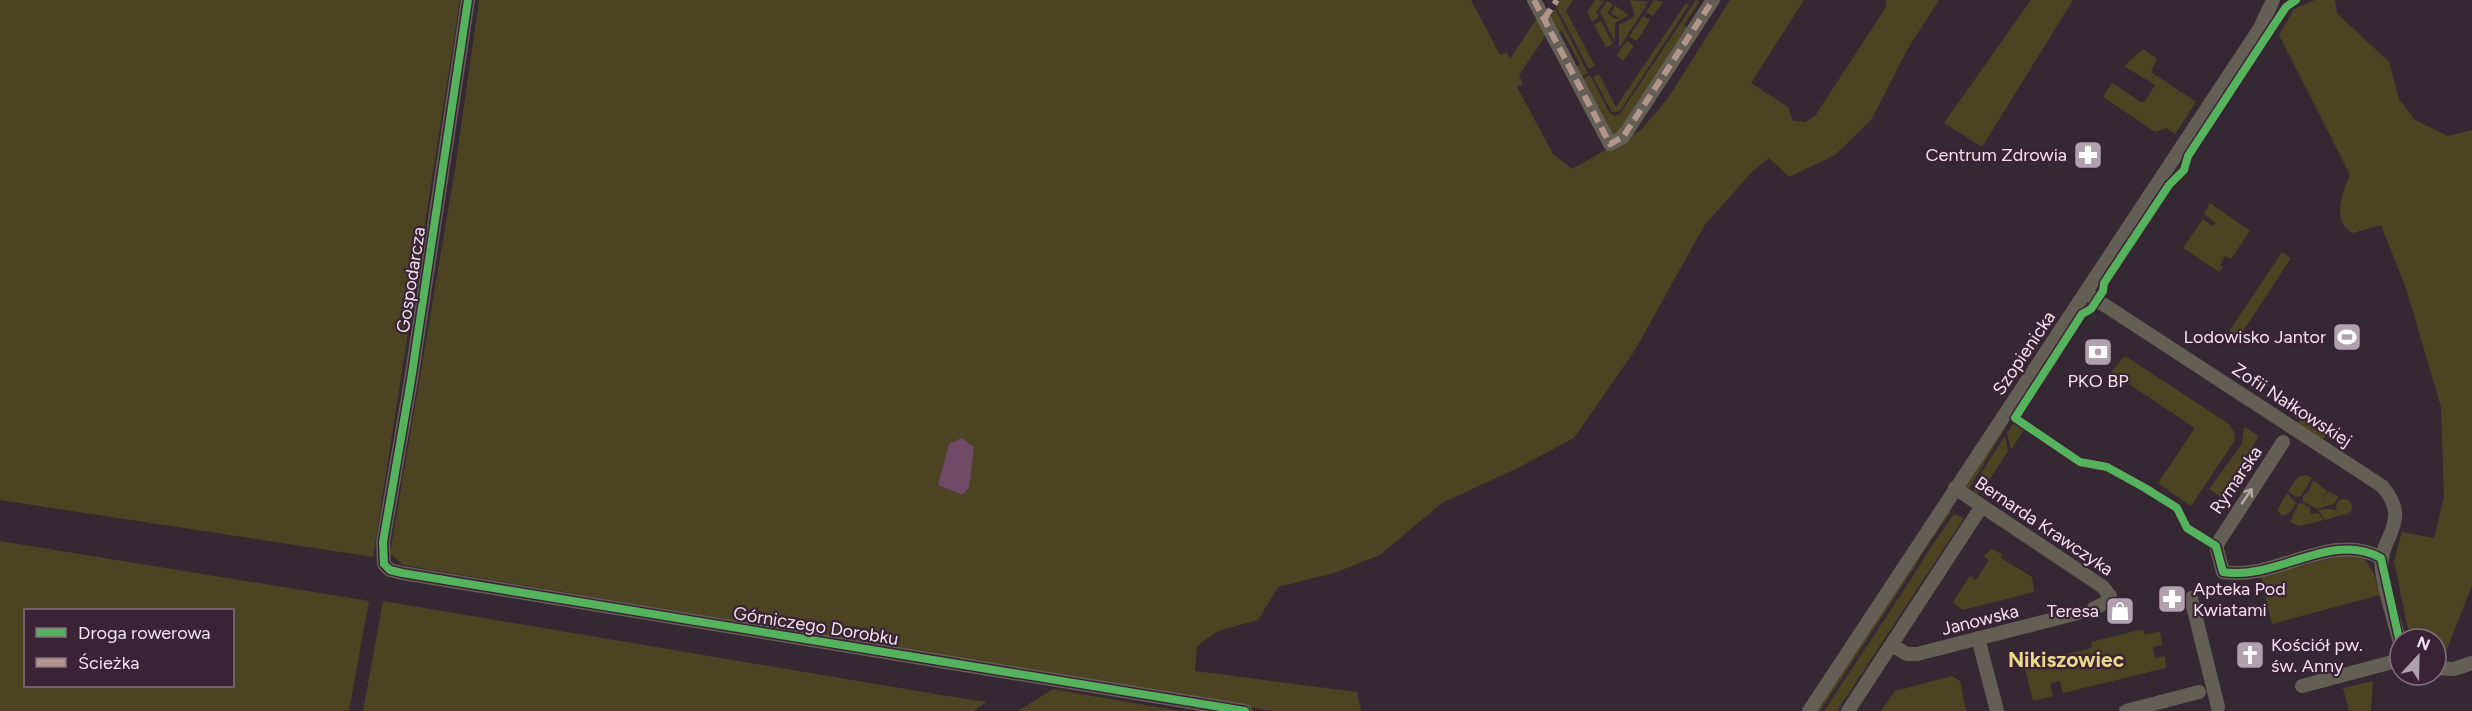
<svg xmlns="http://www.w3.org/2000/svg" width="2472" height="711" viewBox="0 0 2472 711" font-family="Figtree,sans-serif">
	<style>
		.green { fill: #4c4322; fill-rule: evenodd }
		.water { fill: #704b68 }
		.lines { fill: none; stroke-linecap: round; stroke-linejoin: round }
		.minor { stroke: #645f55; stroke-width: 14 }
		.quiet { stroke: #b2968c; stroke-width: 6; stroke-dasharray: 12 6; stroke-linecap: butt }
		.cycleway-casing { stroke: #3a2335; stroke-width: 11 }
		.cycleway { stroke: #56b35d; stroke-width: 8 }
		.oneway { stroke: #b2a7a9 }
		.labels { text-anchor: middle; stroke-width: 4.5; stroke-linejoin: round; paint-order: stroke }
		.poi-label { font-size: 18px; fill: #f2e2ed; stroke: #3a2335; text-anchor: end }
		.street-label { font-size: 18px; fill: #f2e2ed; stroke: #3a2335 }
		.quarter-label { font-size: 21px; font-weight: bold; fill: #ead88a; stroke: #3a2335 }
	</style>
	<rect width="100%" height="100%" fill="#352832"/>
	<path class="green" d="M 0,0 L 460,0 L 373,557 L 0,500 Z
		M 479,0 L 1471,0 L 1500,55 L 1507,52 L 1510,59 L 1537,18 L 1546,35 L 1519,75 L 1523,84 L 1517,87 L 1553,154 L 1572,169 L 1641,130 L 1668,98 L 1730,0 L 1804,0 L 1751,83 L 1788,107 L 1793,121 L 1805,122 L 1815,116 L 1886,7 L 1886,0 L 1939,0 L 1907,50 L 1872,119 L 1835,155 L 1789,177 L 1769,158 L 1752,172 L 1704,226 L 1635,350 L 1574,438 L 1520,467 L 1442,503 L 1380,555 L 1337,572 L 1278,587 L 1258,620 L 1218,631 L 1197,646 L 1195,671 L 1357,692 L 1361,711 L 1272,711 L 403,565 L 390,553 L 455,169 ZM 962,438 L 974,447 L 962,495 L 938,485 Z
		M 1560,0 L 1573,0 L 1566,11 L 1595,66 L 1589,69 L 1556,6 Z
		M 1595,0 L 1604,1 L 1596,12 L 1599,17 L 1592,21 L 1587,12 Z
		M 1630,0 L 1649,2 L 1645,4 L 1646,6 L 1619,48 L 1619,25 L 1635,16 Z
		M 1654,0 L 1663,2 L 1653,16 L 1646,12 Z
		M 1696,0 L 1700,1 L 1684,25 L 1690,29 L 1620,134 L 1613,136 L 1581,80 L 1590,75 L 1609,112 L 1614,116 L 1619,115 Z
		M 2031,0 L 2073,0 L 1982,147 L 1944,123 Z
		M 2315,0 L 2335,0 L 2337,13 L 2389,62 L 2399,99 L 2415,120 L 2448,136 L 2472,130 L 2472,586 L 2443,659 L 2436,657 L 2436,639 L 2410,639 L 2394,561 L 2402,532 L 2434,538 L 2444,497 L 2441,407 L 2406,288 L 2381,225 L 2353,233 C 2331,221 2342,192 2350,175 L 2279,35 L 2294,9 Z
		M 1607,1 L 1613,5 L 1607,13 L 1616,19 L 1619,18 L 1611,13 L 1615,6 L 1629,15 L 1615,23 L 1615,42 L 1600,12 Z
		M 1686,3 L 1689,5 L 1620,111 L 1612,112 L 1593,77 L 1599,74 L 1616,107 Z
		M 1555,9 L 1588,73 L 1579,78 L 1574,68 L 1580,64 L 1562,31 L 1556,34 L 1549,18 Z
		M 1643,16 L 1650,20 L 1637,41 L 1629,37 Z
		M 1601,21 L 1613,44 L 1606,47 L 1594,25 Z
		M 1627,41 L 1634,46 L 1623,61 L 1617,55 Z
		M 2143,49 L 2157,59 L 2151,72 L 2196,102 L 2175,134 L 2166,128 L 2155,132 L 2103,97 L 2112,83 L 2141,102 L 2145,101 L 2155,85 L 2124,66 Z
		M 2210,203 L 2250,231 L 2231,259 L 2225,256 L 2220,265 L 2223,267 L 2219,272 L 2183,248 L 2203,219 L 2213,226 L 2216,223 L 2204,214 Z
		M 2282,252 L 2291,258 L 2238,339 L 2228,333 Z
		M 2125,356 L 2229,424 L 2234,432 L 2235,440 L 2191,506 L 2158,483 L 2195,428 L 2111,372 Z
		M 2301,418 L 2327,435 L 2323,439 L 2298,423 Z
		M 2010,420 L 1968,490 L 1966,484 L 2005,421 Z
		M 2014,423 L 2024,430 L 2011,450 L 2007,433 Z
		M 2244,427 L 2259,436 L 2221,497 L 2209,489 L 2242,444 Z
		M 2005,436 L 2008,451 L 1982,491 L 1977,494 L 1973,491 L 1978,478 Z
		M 2307,475 L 2312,478 L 2301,496 L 2296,497 L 2288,491 L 2298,477 Z
		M 2313,480 L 2327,491 L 2321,500 L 2328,492 L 2339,496 L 2335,503 L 2318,509 L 2303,502 L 2303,496 L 2309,491 Z
		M 2287,493 L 2296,503 L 2289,513 L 2282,516 L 2277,510 Z
		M2336 507a8 8 0 1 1 16 0a8 8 0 1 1-16 0Z
		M 2302,503 L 2310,508 L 2311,514 L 2318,513 L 2324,520 L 2300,526 L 2290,522 L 2298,504 Z
		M 2327,509 L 2335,510 L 2341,515 L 2325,520 L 2318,510 Z
		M 1947,510 L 1951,512 C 1938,531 1924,549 1914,568 L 1820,711 L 1815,711 Z
		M 1954,514 L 1964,518 L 1837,711 L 1824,711 L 1917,570 C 1927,551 1941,533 1954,514 Z
		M 0,541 L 369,601 L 349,711 L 0,711 ZM 26,610 L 232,610 L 232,686 L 26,686 Z
		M 1991,549 L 2003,554 L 2001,558 L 2032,577 L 2034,592 L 1962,610 L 1953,602 L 1970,576 L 1976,580 L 1989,560 L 1984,556 Z
		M 2347,554 L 2365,559 L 2375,576 L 2380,595 L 2272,624 L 2261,577 Z
		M 383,601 L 941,695 L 987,702 L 973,711 L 363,711 Z
		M 2143,629 L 2145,635 L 2160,631 L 2162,645 L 2153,647 L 2155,658 L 2165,656 L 2166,668 L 2063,693 L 2060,681 L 2050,683 L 2053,696 L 2033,701 L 2024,664 L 2092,648 L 2091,642 Z
		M 1952,676 L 1960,681 L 1966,711 L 1881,711 L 1895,691 Z
		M 2373,681 L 2371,711 L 2349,711 L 2343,688 Z
		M 1053,689 L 1180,711 L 1018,711 Z"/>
	<path class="water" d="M 962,438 L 974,447 L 969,488 L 962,495 L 938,485 L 949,444 Z"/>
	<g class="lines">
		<path class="minor" d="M 468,0 L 411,380 L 383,542 L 384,564 L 390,570 L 402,573 L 1245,711
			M 1534,0 L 1610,144 L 1623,137 L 1713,0
			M 2086,293 L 2382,486 C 2414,523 2377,538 2382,570 C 2385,594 2394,619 2400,643
			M 2283,442 L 2216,546 L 2223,572 C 2277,581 2330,530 2381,558
			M 1955,488 L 2103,587 L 2110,596 L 2109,601 L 2093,609
			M 2191,598 L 2218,707
			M 1978,638 L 1997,711
			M 1892,645 L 1907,654 L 1917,654 L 2078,613
			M 2436,668 L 2454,669 L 2472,663
			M 2302,686 L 2400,660
			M 1809,711 L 2260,28 L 2273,0
			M 1848,711 L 1982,506
			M 2126,711 L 2199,692"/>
		<path class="quiet" d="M 1534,0 L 1610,144 L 1623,137 L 1713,0
			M 1544,19 L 1557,0"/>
		<g class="cycleway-casing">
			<path id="cycleway" d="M 468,0 L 411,380 L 383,542 L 384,564 L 390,570 L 402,573 L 1245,711
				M 2296,0 L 2286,7 L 2272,28 L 2188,156 L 2184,170 L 2169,185 L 2104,283 L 2103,291 L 2091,309 L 2082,314 L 2015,418 L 2080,462 L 2107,467 L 2145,488 L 2177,508 L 2187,528 L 2216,546 L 2223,572 C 2277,581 2330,530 2381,558 L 2400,643"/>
		</g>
		<use href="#cycleway" class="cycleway"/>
	</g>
	<defs><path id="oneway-shaft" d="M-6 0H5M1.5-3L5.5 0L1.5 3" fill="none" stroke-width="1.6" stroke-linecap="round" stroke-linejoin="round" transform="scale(1.5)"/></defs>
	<use class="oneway" href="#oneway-shaft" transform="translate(2247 496) rotate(-56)"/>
	<defs>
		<g id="pharmacy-square" transform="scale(1.5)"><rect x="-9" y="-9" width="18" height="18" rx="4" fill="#b0a1ac" stroke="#3a2335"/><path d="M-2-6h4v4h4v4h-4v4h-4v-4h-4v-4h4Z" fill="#fff"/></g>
		<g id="stadium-square" transform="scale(1.5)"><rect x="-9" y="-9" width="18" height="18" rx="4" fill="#b0a1ac" stroke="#3a2335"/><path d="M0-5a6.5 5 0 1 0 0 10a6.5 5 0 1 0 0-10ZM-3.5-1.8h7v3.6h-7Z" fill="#fff"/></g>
		<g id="bank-square" transform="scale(1.5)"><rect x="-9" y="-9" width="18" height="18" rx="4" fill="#b0a1ac" stroke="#3a2335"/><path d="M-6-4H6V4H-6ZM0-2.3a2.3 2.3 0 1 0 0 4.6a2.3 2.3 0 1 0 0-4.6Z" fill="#fff"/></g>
		<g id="shop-square" transform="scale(1.5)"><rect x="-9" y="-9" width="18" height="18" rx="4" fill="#b0a1ac" stroke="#3a2335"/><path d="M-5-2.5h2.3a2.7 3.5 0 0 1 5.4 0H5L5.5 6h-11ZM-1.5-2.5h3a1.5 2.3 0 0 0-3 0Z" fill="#fff"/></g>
		<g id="church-square" transform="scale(1.5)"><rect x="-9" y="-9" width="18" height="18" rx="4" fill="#b0a1ac" stroke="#3a2335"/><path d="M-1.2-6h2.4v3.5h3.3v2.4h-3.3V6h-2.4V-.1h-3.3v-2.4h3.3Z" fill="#fff"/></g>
	</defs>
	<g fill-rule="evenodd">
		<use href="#pharmacy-square" x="2088" y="155"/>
		<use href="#stadium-square" x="2347" y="337"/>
		<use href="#bank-square" x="2098" y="352"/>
		<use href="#pharmacy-square" x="2172" y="599"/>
		<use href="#shop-square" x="2120" y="611"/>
		<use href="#church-square" x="2250" y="655"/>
	</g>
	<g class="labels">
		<g class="poi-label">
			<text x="2067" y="161">Centrum Zdrowia</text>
			<text x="2326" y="343">Lodowisko Jantor</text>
			<text x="2098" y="387" text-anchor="middle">PKO BP</text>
			<text x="2193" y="595" text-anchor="start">Apteka Pod<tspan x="2193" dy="21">Kwiatami</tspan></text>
			<text x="2099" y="617">Teresa</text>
			<text x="2271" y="651" text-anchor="start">Kościół pw.<tspan x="2271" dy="21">św. Anny</tspan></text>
		</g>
		<g class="street-label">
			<text transform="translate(411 280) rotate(-81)" y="6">Gospodarcza</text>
			<text transform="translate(2024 353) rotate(-56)" y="6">Szopienicka</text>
			<text transform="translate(2292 405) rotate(33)" y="6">Zofii Nałkowskiej</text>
			<text transform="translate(2236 480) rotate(-56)" y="6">Rymarska</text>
			<text transform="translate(2044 526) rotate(34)" y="6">Bernarda Krawczyka</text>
			<text transform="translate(1980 620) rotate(-14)" y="6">Janowska</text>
			<text transform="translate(816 626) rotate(9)" y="6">Górniczego Dorobku</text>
		</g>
		<g class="quarter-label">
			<text x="2066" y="667">Nikiszowiec</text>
		</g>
	</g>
	<rect x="24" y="609" width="210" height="78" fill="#3a2335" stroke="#846f7f" stroke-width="1.5"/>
	<rect x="36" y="628" width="30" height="9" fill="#56b35d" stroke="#846f7f" stroke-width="1.5"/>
	<text x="78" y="639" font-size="18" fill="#f2e2ed">Droga rowerowa</text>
	<rect x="36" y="658" width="30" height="9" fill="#b2968c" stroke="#846f7f" stroke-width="1.5"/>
	<text x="78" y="669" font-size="18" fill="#f2e2ed">Ścieżka</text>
	<g transform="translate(2418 657) rotate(22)"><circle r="28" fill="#3a2335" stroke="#846f7f" stroke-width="1.5"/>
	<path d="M0-4.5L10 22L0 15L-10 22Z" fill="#b0a1ac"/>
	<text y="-9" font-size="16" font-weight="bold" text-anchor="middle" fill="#f2e2ed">N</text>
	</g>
</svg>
